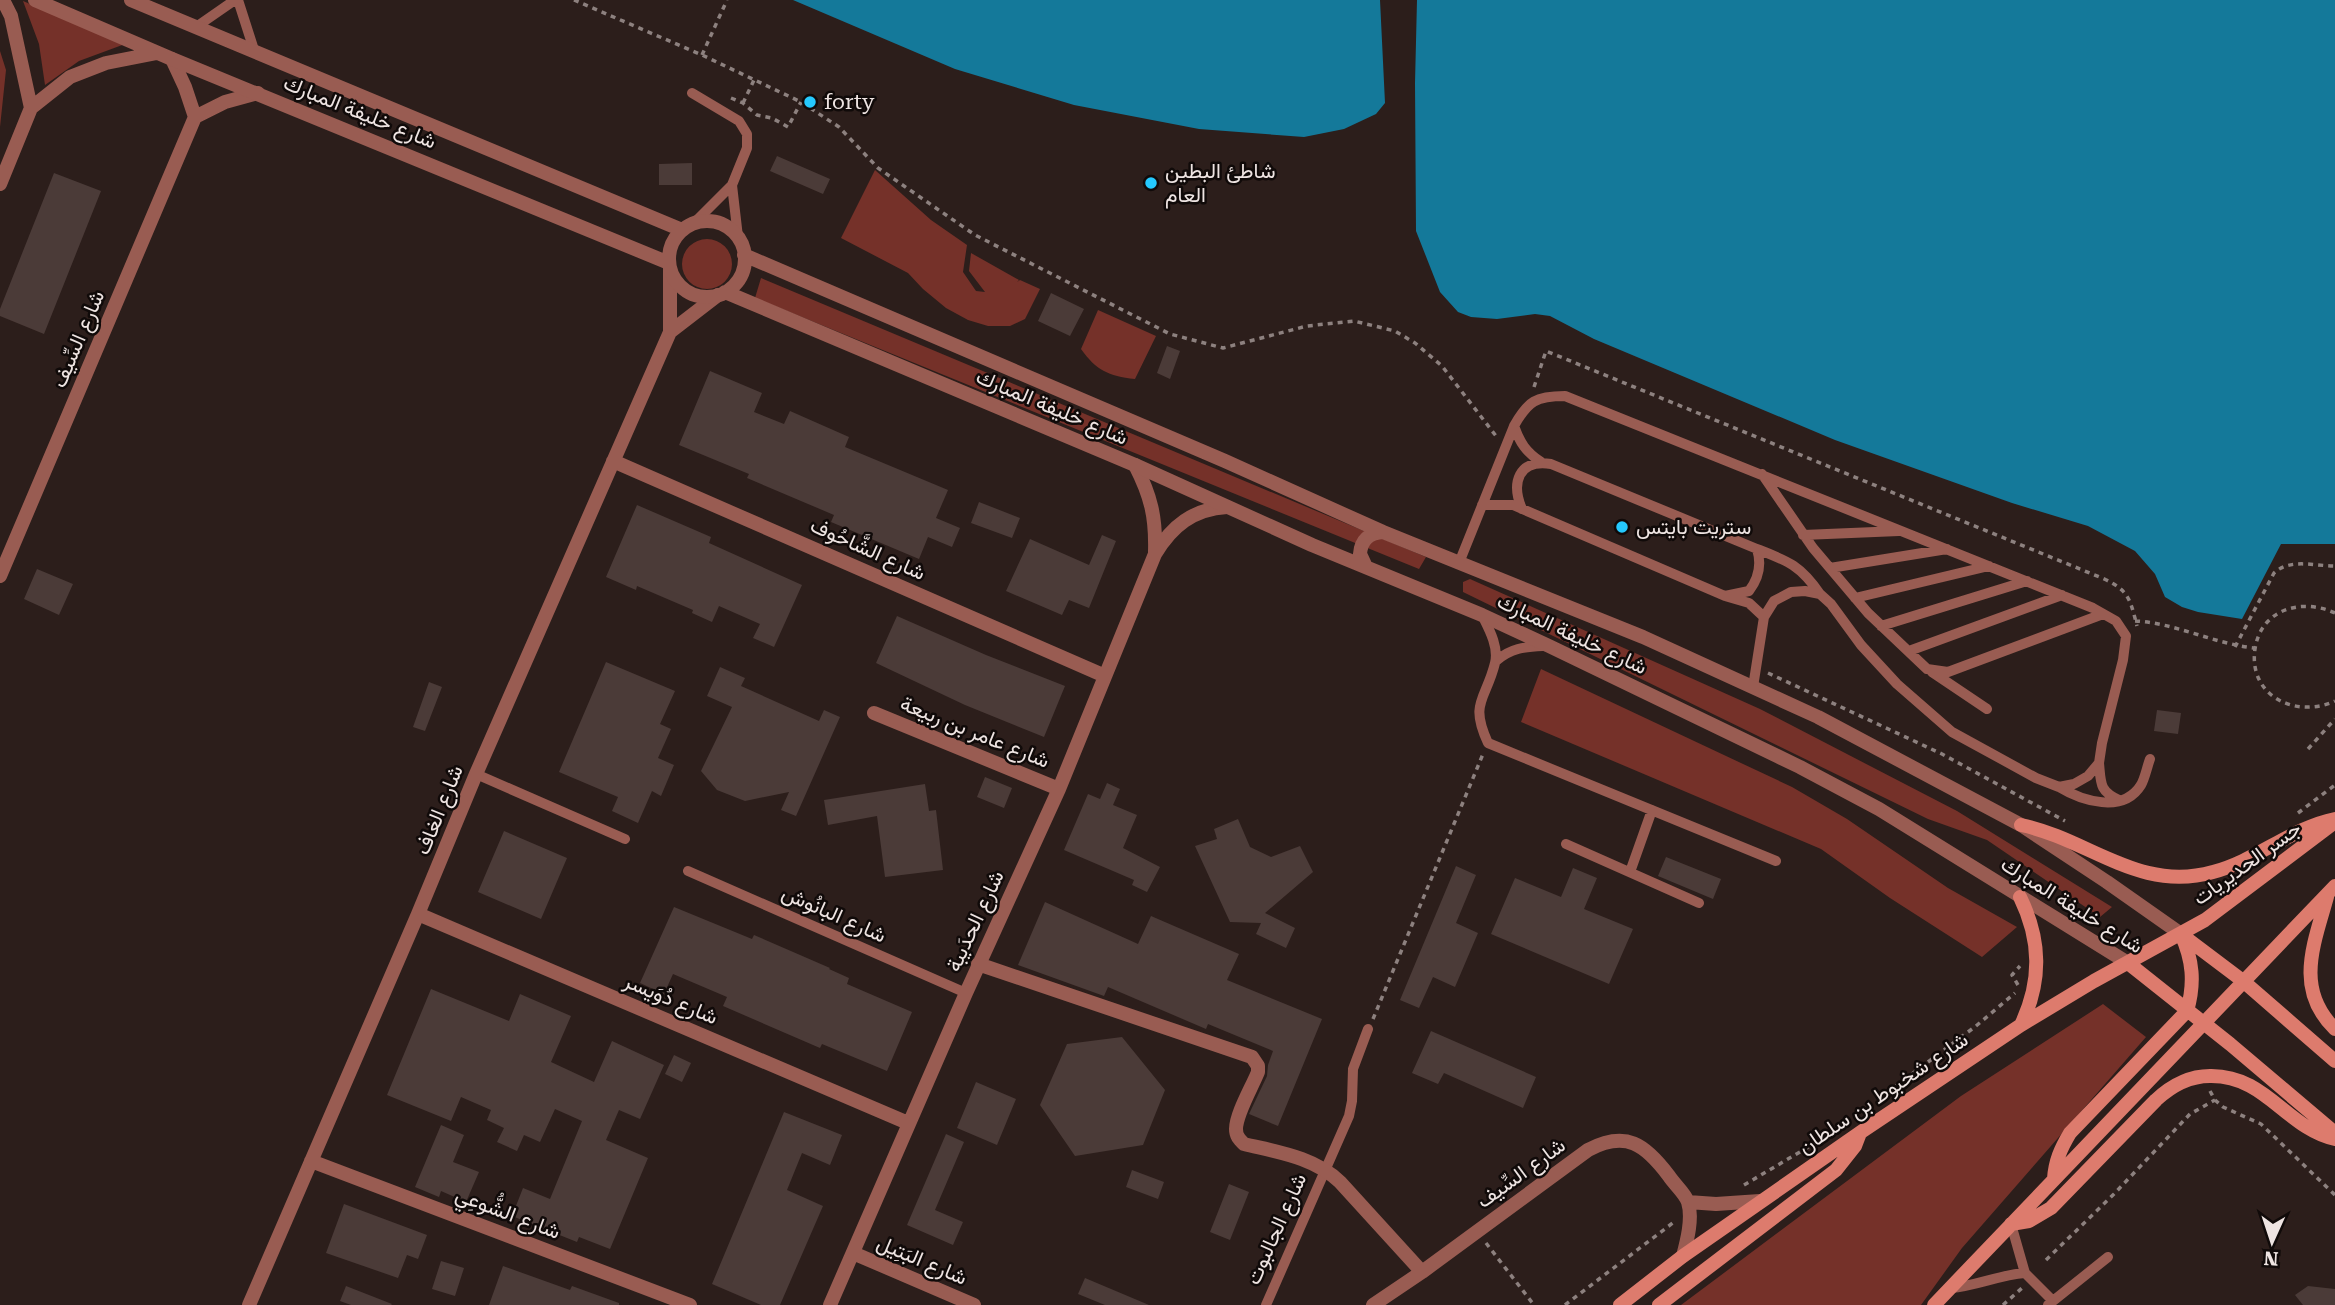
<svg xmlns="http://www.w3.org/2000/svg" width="2335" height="1305" viewBox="0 0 2335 1305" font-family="'Roboto Serif',Vazirmatn,serif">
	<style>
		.green { fill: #753129 }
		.water { fill: #14799a }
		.building { fill: #4b3b38 }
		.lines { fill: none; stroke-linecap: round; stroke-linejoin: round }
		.path { stroke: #8d817f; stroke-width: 3.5; stroke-dasharray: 5 5; stroke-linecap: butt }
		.service { stroke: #995c52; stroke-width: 10 }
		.minor { stroke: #995c52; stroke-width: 14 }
		.tertiary { stroke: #995c52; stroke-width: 14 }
		.secondary { stroke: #dd7b6d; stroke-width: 14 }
		.poi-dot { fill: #25c9fe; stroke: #100a09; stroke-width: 2.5 }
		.labels { text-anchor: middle; stroke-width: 5; stroke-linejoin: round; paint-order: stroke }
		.poi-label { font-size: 21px; fill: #eee4e2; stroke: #100a09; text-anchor: start }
		.street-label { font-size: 21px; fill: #eee4e2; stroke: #100a09 }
	</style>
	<rect width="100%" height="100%" fill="#2c1e1b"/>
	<path class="green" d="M 23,1 L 125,44 L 79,61 L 45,85 L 39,44 Z
		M 0,51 L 6,70 L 0,127 Z
		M 875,170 L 931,220 L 967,245 L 963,272 L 976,291 L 985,292 L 969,271 L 971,253 L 1019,280 L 1017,282 L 1020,280 L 1040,289 L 1025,319 L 1010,326 L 988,326 L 968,320 L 946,308 L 923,289 L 908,273 L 841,238 Z
		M682 264a25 25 0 1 1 50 0a25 25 0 1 1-50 0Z
		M 761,278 L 1426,557 L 1419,569 L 755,298 Z
		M 1098,310 L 1156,336 L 1135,379 C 1108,376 1096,370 1081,349 Z
		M 1470,579 L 1760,709 L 1957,811 L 2112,907 L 2100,917 L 1987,840 L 1928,819 L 1463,592 L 1463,582 Z
		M 1541,669 L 1792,787 L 1847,819 L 1948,888 L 2017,927 L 1982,957 L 1890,898 L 1821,849 L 1521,722 Z
		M 2103,1004 L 2146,1037 L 1962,1248 L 1921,1305 L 1681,1305 L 1961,1096 Z"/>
	<path class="water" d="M 793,0 L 1380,0 L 1385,103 L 1376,114 L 1344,129 L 1304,137 L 1199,129 L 1074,105 L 955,69 Z
		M 1417,0 L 2335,0 L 2335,544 L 2281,544 L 2242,619 L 2198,612 L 2182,607 L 2165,597 L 2155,574 L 2135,551 L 2088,526 L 2012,503 L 1835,440 L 1594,339 L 1550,316 L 1535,314 L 1497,319 L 1471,317 L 1458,312 L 1440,292 L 1416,231 L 1415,83 Z"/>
	<path class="building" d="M 777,156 L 830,179 L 823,194 L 770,171 Z
		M 692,163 L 692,185 L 659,185 L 659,164 Z
		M 54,173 L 101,191 L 44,334 L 0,316 L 0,309 Z
		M 1051,293 L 1084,309 L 1070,336 L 1038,321 Z
		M 1167,346 L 1180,351 L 1170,379 L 1157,373 Z
		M 710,371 L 762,393 L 754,412 L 784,424 L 790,411 L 849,437 L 845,447 L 948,490 L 936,518 L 960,528 L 952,547 L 928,537 L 919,559 L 831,522 L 834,515 L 747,478 L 749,474 L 679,445 Z
		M 979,502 L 1020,518 L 1012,538 L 971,523 Z
		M 637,505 L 711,537 L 709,543 L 802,585 L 774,647 L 753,638 L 760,624 L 719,606 L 712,622 L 692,613 L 693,610 L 637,586 L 636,590 L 606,577 Z
		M 1102,535 L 1116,541 L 1089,608 L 1069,600 L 1062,615 L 1006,591 L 1030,539 L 1089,565 Z
		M 37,569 L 73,584 L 59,615 L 24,599 Z
		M 897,616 L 986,655 L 1065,686 L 1044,737 L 965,705 L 876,663 Z
		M 606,662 L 675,691 L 660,724 L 671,729 L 658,758 L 674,765 L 661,796 L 652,791 L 638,823 L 612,811 L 618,797 L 559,772 Z
		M 720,667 L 745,678 L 741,686 L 819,721 L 824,710 L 840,717 L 796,816 L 781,810 L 789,792 L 745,801 L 717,790 L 701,771 L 732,707 L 707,696 Z
		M 429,682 L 442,687 L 425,731 L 413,727 Z
		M 2157,710 L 2181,713 L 2178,734 L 2154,731 Z
		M 985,777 L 1012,788 L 1004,808 L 977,797 Z
		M 1107,783 L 1120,789 L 1113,805 L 1137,815 L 1123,848 L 1160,867 L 1147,892 L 1132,885 L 1134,880 L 1064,850 L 1088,794 L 1100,799 Z
		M 925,784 L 929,811 L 936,810 L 943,870 L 885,877 L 877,816 L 828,825 L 824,800 Z
		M 1238,819 L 1250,847 L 1271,857 L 1300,846 L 1313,872 L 1265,913 L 1295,928 L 1286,948 L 1256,934 L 1261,923 L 1230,922 L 1195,846 L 1217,839 L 1214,829 Z
		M 504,831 L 567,858 L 541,919 L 478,892 Z
		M 1666,857 L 1721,879 L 1713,899 L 1658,876 Z
		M 1456,866 L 1476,875 L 1456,923 L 1478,933 L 1455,987 L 1433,977 L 1419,1008 L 1400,1000 Z
		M 1573,868 L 1597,878 L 1584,909 L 1633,929 L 1609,984 L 1491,934 L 1515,878 L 1561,897 Z
		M 1045,902 L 1138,944 L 1151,916 L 1239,954 L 1227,980 L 1322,1019 L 1278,1126 L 1249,1114 L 1267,1076 L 1268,1065 L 1273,1051 L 1208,1024 L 1206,1029 L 1108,987 L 1104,996 L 1018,965 Z
		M 674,907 L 752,939 L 754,935 L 830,968 L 829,969 L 849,978 L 847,984 L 912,1012 L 887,1071 L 822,1044 L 820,1048 L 723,1006 L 727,997 L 673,974 L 664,994 L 640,983 Z
		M 431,989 L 509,1021 L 520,994 L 571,1016 L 551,1062 L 594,1082 L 612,1041 L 664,1065 L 640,1119 L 619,1110 L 606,1140 L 648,1158 L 610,1249 L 579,1237 L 577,1242 L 512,1216 L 523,1188 L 550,1199 L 582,1121 L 555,1109 L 540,1142 L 524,1135 L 517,1151 L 497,1142 L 504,1128 L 487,1120 L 491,1110 L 461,1097 L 451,1121 L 387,1095 Z
		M 1431,1031 L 1536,1077 L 1523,1108 L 1444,1073 L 1438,1084 L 1412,1073 Z
		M 1122,1037 L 1165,1090 L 1143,1145 L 1075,1156 L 1040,1105 L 1067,1044 Z
		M 674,1055 L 691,1063 L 682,1082 L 665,1074 Z
		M 976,1082 L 1016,1099 L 997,1145 L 957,1128 Z
		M 784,1112 L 842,1135 L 830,1165 L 802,1153 L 787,1190 L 823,1206 L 780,1305 L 761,1305 L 712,1284 Z
		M 441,1125 L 464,1135 L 453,1162 L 479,1172 L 466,1202 L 441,1191 L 439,1197 L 415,1187 Z
		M 946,1134 L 964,1142 L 935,1210 L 963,1222 L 953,1245 L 907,1225 Z
		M 1132,1170 L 1164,1182 L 1158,1199 L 1126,1187 Z
		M 1229,1184 L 1249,1192 L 1230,1240 L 1210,1232 Z
		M 344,1204 L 427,1235 L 418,1259 L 407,1255 L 398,1278 L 326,1253 Z
		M 441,1261 L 464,1268 L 455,1296 L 432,1289 Z
		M 503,1266 L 570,1290 L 572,1286 L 619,1303 L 619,1305 L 489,1305 Z
		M 1085,1278 L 1149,1305 L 1105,1305 L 1078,1294 Z
		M 346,1286 L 392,1304 L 391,1305 L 351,1305 L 340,1301 Z
		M 2308,1286 L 2335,1289 L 2335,1305 L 2303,1305 L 2295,1295 Z"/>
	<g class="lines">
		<path class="path" d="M 574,0 L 702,55 L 801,102 L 839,127 L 878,168 L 975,235 L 1170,334 L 1223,348 L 1307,326 L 1354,321 L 1395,331 L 1415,343 L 1442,366 L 1496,436
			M 702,55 L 727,0
			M 731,98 L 743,103 L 757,115 L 772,118 L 788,127 L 801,102
			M 743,103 L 754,80
			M 1534,387 L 1546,351 L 2102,578 C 2129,590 2130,599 2137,626
			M 2335,613 C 2303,598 2261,608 2255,649 C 2248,696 2296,719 2335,701
			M 2135,621 C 2176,623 2214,644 2255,648
			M 2235,647 L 2274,573 C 2290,558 2314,566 2335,566
			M 1768,673 L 1942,754 L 2065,821
			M 2308,749 L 2335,719
			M 2298,813 L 2335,785
			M 2018,985 L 2012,975 L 2020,966
			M 1373,1019 L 1483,754
			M 2210,1091 L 2215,1100 L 2223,1107 L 2261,1124 L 2335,1195
			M 1880,1098 L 1976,1026 L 2015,993
			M 1744,1185 L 1810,1146
			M 1486,1243 L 1534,1305
			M 2046,1260 L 2114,1194 L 2190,1114 L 2215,1100
			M 1565,1305 L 1674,1222
			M 2003,1305 L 2022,1288"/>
		<path class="service" d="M 238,0 L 255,53
			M 196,27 L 235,0
			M 692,93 L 739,121 L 747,134 L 747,148 L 732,185 L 695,222
			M 732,185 L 738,237
			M 1514,426 C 1520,443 1526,452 1541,462
			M 1762,474 L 1813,548 L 1868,613 L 1927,669 L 1948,672 L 2103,614
			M 1482,505 L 1513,505 L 1725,596 L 1749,603 L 1764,617
			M 1522,509 C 1511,483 1518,459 1551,464 L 1757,549 C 1762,565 1759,578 1749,591 L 1725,596
			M 1803,535 L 1899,531
			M 1757,549 C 1788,561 1800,565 1820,594
			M 1459,563 L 1514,426 C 1528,401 1536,396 1565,396 L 2093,608 L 2116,621 L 2126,636 L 2123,660 L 2102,743 L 2099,763 L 2088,776 L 2074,784 L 2059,787 L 2036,778 L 1952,732 L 1897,684 L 1861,645 L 1831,604 L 1820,594 L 1805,591 L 1791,592 L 1774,601 L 1764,617 L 1753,687
			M 1830,568 L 1947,549
			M 1855,598 L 1989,566
			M 1482,615 C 1489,629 1499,647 1495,663 C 1486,700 1469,702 1488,743 L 1776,861
			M 1881,626 L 2027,581
			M 1909,651 L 2062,595
			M 1496,661 C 1511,648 1524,647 1543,646
			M 1932,672 L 1987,709
			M 2099,763 C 2101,783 2099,791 2119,800
			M 476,774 L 625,839
			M 2059,787 C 2082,801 2123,814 2141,785 C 2145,778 2147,767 2150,759
			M 1566,844 L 1699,903
			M 688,871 L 966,993
			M 1630,872 L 1652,810
			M 2011,1224 L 2025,1273 L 2053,1301
			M 1951,1288 C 1976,1286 1999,1275 2025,1273
			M 1266,1305 L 1349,1116 L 1352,1101 L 1353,1069 L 1368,1029
			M 2048,1305 L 2108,1257"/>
		<path class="minor" d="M 195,117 L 225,102 L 258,93
			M 670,332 L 718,295
			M 613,461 L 1105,676
			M 1135,465 C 1151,496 1156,517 1155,552
			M 0,576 L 195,117 L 185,87 L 172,59
			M 874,713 L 1059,789
			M 418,914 L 908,1123
			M 978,964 L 1252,1057 L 1258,1066 L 1258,1072 C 1252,1087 1236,1114 1236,1129 C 1236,1136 1239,1139 1244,1144 C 1277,1152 1314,1157 1340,1182 L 1422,1272
			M 311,1161 L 690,1305
			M 1688,1202 L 1716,1204 L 1760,1201
			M 853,1253 L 974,1305
			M 249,1305 L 418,914 L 476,774 L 670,332 L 670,270
			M 830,1305 L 966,993 L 1059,789 L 1155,554 C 1172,526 1193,509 1227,507
			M 1373,1305 L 1422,1272 L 1588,1150 C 1626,1130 1645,1144 1669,1176 C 1674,1184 1685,1193 1688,1202 C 1693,1218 1687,1241 1683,1256"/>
		<path class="tertiary" d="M 3,0 L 11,16 L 31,108
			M 35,0 L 172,59 L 669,263
			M 131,0 L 682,230
			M 0,184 L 31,108 L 70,77 L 106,63 L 157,53
			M669 259a38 38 0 1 1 76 0a38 38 0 1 1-76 0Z
			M 744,255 L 1225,461 L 1383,532 L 1643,637 L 1818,717 L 2021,825 L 2107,882 L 2181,934
			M 725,292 L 1135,465 L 1312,545 L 1482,615 L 1549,646 L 1800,767 L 1879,809 L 2128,963
			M 1366,567 L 1360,554 C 1361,540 1369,533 1383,532"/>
		<path class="secondary" d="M 2021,825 C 2089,839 2139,893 2213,872 C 2256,861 2291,828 2335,819
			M 2020,897 C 2041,940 2042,981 2021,1025
			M 2327,897 C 2314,944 2294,989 2335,1029
			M 2182,935 L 2243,981 L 2335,1061
			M 2128,963 L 2230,1044 L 2335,1133
			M 2054,1179 C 2055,1161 2061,1148 2070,1133 L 2187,1011 C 2195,983 2193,960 2181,934
			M 2011,1224 L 2029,1221 L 2051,1208 L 2156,1100 C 2171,1086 2189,1076 2210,1076 C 2266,1075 2286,1128 2335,1139
			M 1620,1305 L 1683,1256 L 1861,1132 L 2021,1025 L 2094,981 L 2205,920 L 2335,822
			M 1659,1305 L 1836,1170 L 1855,1146 L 1860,1133
			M 1934,1305 L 2335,886"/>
	</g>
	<g class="poi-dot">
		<circle cx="810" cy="102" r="7"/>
		<circle cx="1151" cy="183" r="7"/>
		<circle cx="1622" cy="527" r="7"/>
	</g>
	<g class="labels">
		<g class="poi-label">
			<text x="824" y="109">forty</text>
			<text x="1165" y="178">شاطئ البطين<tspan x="1165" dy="24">العام</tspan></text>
			<text x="1636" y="534">ستريت بايتس</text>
		</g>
		<g class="street-label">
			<text transform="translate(360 112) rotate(22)" y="7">شارع خليفة المبارك</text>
			<text transform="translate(78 339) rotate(-67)" y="7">شارع السِّيف</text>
			<text transform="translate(1052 407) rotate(23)" y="7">شارع خليفة المبارك</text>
			<text transform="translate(868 549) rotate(24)" y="7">شارع الشَّاحُوف</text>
			<text transform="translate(1572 634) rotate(25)" y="7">شارع خليفة المبارك</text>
			<text transform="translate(975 732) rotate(22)" y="7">شارع عامر بن ربيعة</text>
			<text transform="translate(439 810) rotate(-68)" y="7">شارع الغاف</text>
			<text transform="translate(2247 863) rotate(-36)" y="7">جسر الحديريات</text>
			<text transform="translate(2072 905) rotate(32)" y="7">شارع خليفة المبارك</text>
			<text transform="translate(834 914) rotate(24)" y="7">شارع البانُوش</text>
			<text transform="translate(975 921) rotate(-65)" y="7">شارع الحدَيبة</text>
			<text transform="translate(671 999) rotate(23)" y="7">شارع دُوَيسر</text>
			<text transform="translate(1883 1093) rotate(-34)" y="7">شارع شخبوط بن سلطان</text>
			<text transform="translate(1521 1173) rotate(-36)" y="7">شارع السِّيف</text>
			<text transform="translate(508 1213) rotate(21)" y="7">شارع الشُّوعِي</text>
			<text transform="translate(1276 1229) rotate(-66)" y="7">شارع الجالبوت</text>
			<text transform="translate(922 1260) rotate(23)" y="7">شارع البَتِيل</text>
		</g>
	</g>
	<g transform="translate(2272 1242) rotate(183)" stroke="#100a09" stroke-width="5" paint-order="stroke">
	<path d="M0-5L12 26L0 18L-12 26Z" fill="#eee4e2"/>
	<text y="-10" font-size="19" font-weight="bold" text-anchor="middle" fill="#eee4e2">N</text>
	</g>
</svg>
